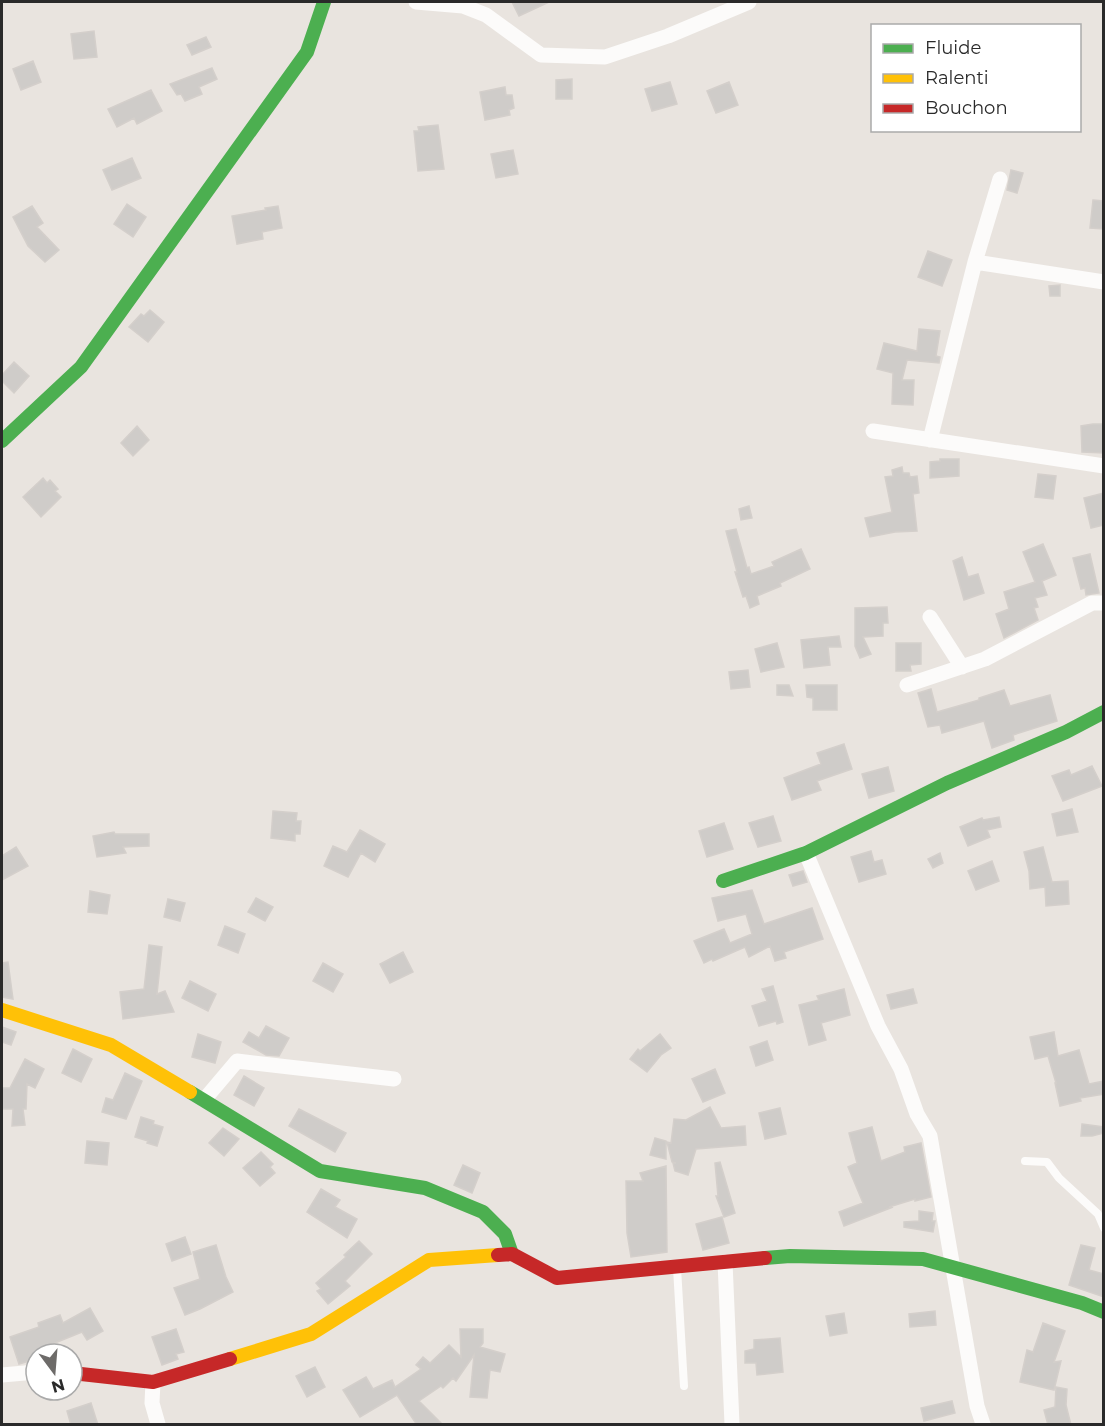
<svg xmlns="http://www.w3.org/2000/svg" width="1105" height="1426" viewBox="0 0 1105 1426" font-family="Montserrat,sans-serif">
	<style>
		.building { fill: #cfccc9; stroke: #d4cfcb; stroke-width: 1.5 }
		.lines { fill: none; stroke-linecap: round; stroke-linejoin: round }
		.lane { stroke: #fcfbfa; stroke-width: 8 }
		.street { stroke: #fcfbfa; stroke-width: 15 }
		.fast { stroke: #4caf50; stroke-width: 14 }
		.slow { stroke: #ffc107; stroke-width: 14 }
		.jam { stroke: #c62828; stroke-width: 14 }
	</style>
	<rect width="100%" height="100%" fill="#e9e4df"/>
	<path class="building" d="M 512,2 L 549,2 L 519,16 Z
		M 94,31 L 97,57 L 74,59 L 71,34 Z
		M 206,37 L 211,47 L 192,55 L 187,45 Z
		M 33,61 L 41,82 L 21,90 L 13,69 Z
		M 212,68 L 217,79 L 199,87 L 202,94 L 185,101 L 181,94 L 177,95 L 170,84 Z
		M 572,79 L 572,99 L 556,99 L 556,80 Z
		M 670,82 L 677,104 L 652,111 L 645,89 Z
		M 729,82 L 738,105 L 716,113 L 707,91 Z
		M 505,87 L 506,95 L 512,95 L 514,108 L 509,110 L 510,115 L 485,120 L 480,92 Z
		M 151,90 L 162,111 L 137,124 L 134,118 L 117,127 L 108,109 Z
		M 438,125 L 444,169 L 418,171 L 414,131 L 419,131 L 418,127 Z
		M 513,150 L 518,174 L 496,178 L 491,154 Z
		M 132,158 L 141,178 L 112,190 L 103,170 Z
		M 1011,170 L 1023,173 L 1017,193 L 1007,190 Z
		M 1093,200 L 1104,201 L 1104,229 L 1090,228 Z
		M 127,204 L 146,217 L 133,237 L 114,224 Z
		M 32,206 L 43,223 L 37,227 L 59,250 L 45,262 L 28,246 L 13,217 Z
		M 278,206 L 282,228 L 262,232 L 263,239 L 237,244 L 232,216 L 266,210 L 265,208 Z
		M 928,251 L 952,260 L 942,286 L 918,277 Z
		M 1060,285 L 1060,296 L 1050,296 L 1049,286 Z
		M 150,310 L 164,322 L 148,342 L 129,327 L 141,314 L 144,316 Z
		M 919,329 L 940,331 L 936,356 L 940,357 L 939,363 L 907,360 L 902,380 L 914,380 L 913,405 L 892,404 L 893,373 L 877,369 L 884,343 L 917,351 Z
		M 14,362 L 29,376 L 14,393 L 2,381 L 2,375 Z
		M 1093,424 L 1104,424 L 1104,453 L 1082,452 L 1081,426 Z
		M 137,426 L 149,440 L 133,456 L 121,443 Z
		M 940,459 L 959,459 L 959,476 L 930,478 L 930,462 L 940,461 Z
		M 902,467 L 903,473 L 909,473 L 910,477 L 917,476 L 919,493 L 913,494 L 917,531 L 895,532 L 870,537 L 865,518 L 892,512 L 885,477 L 893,476 L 892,470 Z
		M 1038,474 L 1056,476 L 1053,499 L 1035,497 Z
		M 43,478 L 47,483 L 50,480 L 58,489 L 55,491 L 61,497 L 41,517 L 23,497 Z
		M 1104,493 L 1104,525 L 1091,528 L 1084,498 Z
		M 749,506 L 752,518 L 741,520 L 739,509 Z
		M 736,529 L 747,568 L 749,567 L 751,574 L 774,566 L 772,562 L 801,549 L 810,569 L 780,583 L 781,586 L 757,596 L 759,604 L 750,608 L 746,596 L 743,597 L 735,572 L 737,572 L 726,531 Z
		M 1043,544 L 1056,575 L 1042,581 L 1047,595 L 1035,598 L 1038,607 L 1034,608 L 1038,620 L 1004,638 L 996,614 L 1009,609 L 1004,592 L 1035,582 L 1023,552 Z
		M 1090,554 L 1099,593 L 1086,595 L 1085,588 L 1081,589 L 1073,558 Z
		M 962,557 L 968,577 L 978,574 L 984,593 L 964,600 L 953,561 Z
		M 887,607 L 888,623 L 883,623 L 883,636 L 863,637 L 871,654 L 860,658 L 855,646 L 855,608 Z
		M 839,636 L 841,647 L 828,647 L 830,665 L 804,668 L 801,640 Z
		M 777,643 L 784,667 L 761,672 L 755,649 Z
		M 896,643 L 921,643 L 921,664 L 910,665 L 911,671 L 896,671 Z
		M 748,670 L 750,687 L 731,689 L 729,672 Z
		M 777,685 L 789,685 L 793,696 L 777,695 Z
		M 806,685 L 837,685 L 837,710 L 813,710 L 813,698 L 807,697 Z
		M 931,689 L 937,712 L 979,700 L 979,698 L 1004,690 L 1010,706 L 1050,695 L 1057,721 L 1013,735 L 1014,740 L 992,748 L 984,721 L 942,733 L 940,725 L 928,727 L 918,693 Z
		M 844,744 L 852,769 L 817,781 L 821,790 L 792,800 L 784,778 L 821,764 L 817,753 Z
		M 1092,766 L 1102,786 L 1063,801 L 1052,776 L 1069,770 L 1071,775 Z
		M 888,767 L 894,791 L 869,798 L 862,774 Z
		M 1072,809 L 1078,832 L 1057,836 L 1052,814 Z
		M 273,811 L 297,813 L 296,821 L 301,821 L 300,834 L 295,834 L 295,841 L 271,838 Z
		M 773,816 L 781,841 L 758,847 L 749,823 Z
		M 999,817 L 1001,827 L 987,830 L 990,837 L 968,846 L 960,827 L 982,818 L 983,820 Z
		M 724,823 L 733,849 L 707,857 L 699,831 Z
		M 360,830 L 385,844 L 375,862 L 361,853 L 348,877 L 324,866 L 333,846 L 347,852 Z
		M 114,832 L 115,834 L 149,834 L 149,846 L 123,847 L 126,853 L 97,857 L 93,836 Z
		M 16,847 L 28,866 L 2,880 L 2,856 Z
		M 1043,847 L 1052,882 L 1068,881 L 1069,904 L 1046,906 L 1045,887 L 1030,889 L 1029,871 L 1024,852 Z
		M 871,851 L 874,862 L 882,860 L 886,874 L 859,882 L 851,857 Z
		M 940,853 L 943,863 L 933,868 L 928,859 Z
		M 992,861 L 999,881 L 976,890 L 968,871 Z
		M 803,871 L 807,882 L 793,886 L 789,875 Z
		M 752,890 L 764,924 L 812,908 L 823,939 L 784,952 L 786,958 L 775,961 L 770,946 L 749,957 L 745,947 L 713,961 L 712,959 L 704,963 L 694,941 L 724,929 L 730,943 L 752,934 L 746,914 L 718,921 L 712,898 Z
		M 90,891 L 110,895 L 107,914 L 88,912 Z
		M 256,898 L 273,907 L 265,921 L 248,912 Z
		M 168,899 L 185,903 L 180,921 L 164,917 Z
		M 225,926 L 245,934 L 238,953 L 218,945 Z
		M 149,945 L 162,947 L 157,994 L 165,991 L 174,1012 L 123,1019 L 120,992 L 144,989 Z
		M 403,952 L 413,972 L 390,983 L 380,964 Z
		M 8,962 L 13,999 L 2,997 L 2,963 Z
		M 323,963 L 343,974 L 333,992 L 313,981 Z
		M 190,981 L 216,994 L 208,1011 L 182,998 Z
		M 773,986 L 783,1022 L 777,1024 L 776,1021 L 759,1026 L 752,1006 L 767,1001 L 762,989 Z
		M 844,989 L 850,1015 L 821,1023 L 826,1040 L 809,1045 L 799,1005 L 819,1000 L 817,996 Z
		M 913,989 L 917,1003 L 891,1009 L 887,995 Z
		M 266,1026 L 289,1038 L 279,1056 L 266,1055 L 243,1042 L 249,1032 L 259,1038 Z
		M 2,1027 L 16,1032 L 11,1045 L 2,1042 Z
		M 1054,1032 L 1058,1056 L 1079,1050 L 1089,1084 L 1104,1081 L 1104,1094 L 1080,1098 L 1081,1101 L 1060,1106 L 1055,1083 L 1056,1083 L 1048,1056 L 1035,1059 L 1030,1037 Z
		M 198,1034 L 221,1042 L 215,1063 L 192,1057 Z
		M 660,1034 L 671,1048 L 661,1055 L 647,1072 L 630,1059 L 638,1049 L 640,1051 Z
		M 767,1041 L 773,1060 L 756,1066 L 750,1047 Z
		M 73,1049 L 92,1059 L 81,1082 L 62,1073 Z
		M 25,1059 L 44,1069 L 35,1088 L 27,1084 L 26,1109 L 23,1109 L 25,1125 L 12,1126 L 13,1109 L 2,1109 L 2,1088 L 10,1088 Z
		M 715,1069 L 725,1093 L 703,1102 L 692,1079 Z
		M 125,1073 L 142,1081 L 126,1119 L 102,1112 L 106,1098 L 113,1100 Z
		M 244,1076 L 264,1088 L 254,1106 L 234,1095 Z
		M 710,1107 L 721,1128 L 745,1126 L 746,1145 L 696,1149 L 688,1175 L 675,1171 L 673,1163 L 676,1163 L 672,1162 L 667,1142 L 671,1143 L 674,1119 L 686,1120 Z
		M 780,1108 L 786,1134 L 765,1139 L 759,1113 Z
		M 299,1109 L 346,1133 L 335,1152 L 289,1126 Z
		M 141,1117 L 154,1121 L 153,1124 L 163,1127 L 157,1146 L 147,1143 L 148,1141 L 135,1137 Z
		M 1082,1124 L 1104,1127 L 1104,1133 L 1092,1136 L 1081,1136 Z
		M 872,1127 L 881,1161 L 905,1152 L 904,1147 L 921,1143 L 931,1197 L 915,1201 L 915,1199 L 889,1207 L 893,1207 L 844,1226 L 839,1212 L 863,1203 L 848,1167 L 857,1163 L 849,1133 Z
		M 223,1128 L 239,1139 L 224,1156 L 209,1143 Z
		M 655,1138 L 666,1141 L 666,1159 L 650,1155 Z
		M 87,1141 L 109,1143 L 107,1165 L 85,1163 Z
		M 261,1152 L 273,1164 L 270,1167 L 275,1173 L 260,1186 L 243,1168 Z
		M 720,1162 L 735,1213 L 724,1217 L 716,1196 L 718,1196 L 715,1163 Z
		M 463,1165 L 480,1173 L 472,1193 L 454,1185 Z
		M 666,1166 L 667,1252 L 631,1257 L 627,1233 L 626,1181 L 643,1181 L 640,1173 Z
		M 321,1189 L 340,1200 L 335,1207 L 357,1219 L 347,1238 L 307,1212 Z
		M 919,1211 L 933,1213 L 932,1221 L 935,1221 L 933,1232 L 904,1227 L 904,1222 L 919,1221 Z
		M 722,1217 L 729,1243 L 703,1250 L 696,1224 Z
		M 185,1237 L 191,1254 L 172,1261 L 166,1244 Z
		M 359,1241 L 372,1254 L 345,1281 L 350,1286 L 328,1304 L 317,1291 L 321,1289 L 316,1283 L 346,1257 L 344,1255 Z
		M 216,1245 L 226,1277 L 233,1292 L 200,1309 L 185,1315 L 174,1288 L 200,1279 L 193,1252 Z
		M 1081,1245 L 1095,1248 L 1089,1270 L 1104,1274 L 1104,1297 L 1069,1285 Z
		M 90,1308 L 103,1331 L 87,1340 L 82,1332 L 40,1349 L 41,1354 L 36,1354 L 36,1359 L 19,1364 L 10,1337 L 39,1327 L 38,1323 L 60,1315 L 63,1323 Z
		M 935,1311 L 936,1325 L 910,1327 L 909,1314 Z
		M 844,1313 L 847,1333 L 830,1336 L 826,1316 Z
		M 1043,1323 L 1065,1331 L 1054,1362 L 1061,1361 L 1054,1390 L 1020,1382 L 1027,1350 L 1033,1352 Z
		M 176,1329 L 184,1352 L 176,1354 L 178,1359 L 162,1365 L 152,1337 Z
		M 460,1329 L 483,1329 L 483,1343 L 480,1347 L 505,1354 L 500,1372 L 490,1370 L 487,1398 L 470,1397 L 474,1355 L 456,1381 L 453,1378 L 443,1388 L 441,1386 L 419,1401 L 443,1425 L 417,1425 L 397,1395 L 360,1417 L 343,1390 L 366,1377 L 373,1389 L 392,1380 L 395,1387 L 421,1369 L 416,1365 L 423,1357 L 430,1363 L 449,1345 L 461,1357 Z
		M 780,1338 L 783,1372 L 757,1375 L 756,1363 L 745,1363 L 745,1351 L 754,1349 L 754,1340 Z
		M 315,1367 L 325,1387 L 307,1397 L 296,1376 Z
		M 1056,1387 L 1067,1389 L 1066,1405 L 1071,1425 L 1048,1425 L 1044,1410 L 1055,1407 Z
		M 952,1401 L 955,1413 L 924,1421 L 921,1408 Z
		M 91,1403 L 98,1425 L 71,1425 L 67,1411 Z"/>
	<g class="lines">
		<path class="lane" d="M 1025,1161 L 1047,1162 L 1059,1178 L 1098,1214 L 1104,1228
			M 677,1268 L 684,1386"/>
		<path class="street" d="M 416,2 L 463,6 L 486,15 L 541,55 L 605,57 L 668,36 L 749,2
			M 975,262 L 1104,282
			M 873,431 L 1104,466
			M 930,440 L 975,262 L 1000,179
			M 930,617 L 962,667
			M 907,685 L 985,659 L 1092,603 L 1104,603
			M 806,853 L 878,1026 L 901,1069 L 917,1114 L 930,1136 L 977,1406 L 983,1424
			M 204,1100 L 237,1061 L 394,1079
			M 725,1262 L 732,1424
			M 2,1375 L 36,1372
			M 153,1382 L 152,1403 L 158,1424"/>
		<path class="fast" d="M 2,441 L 81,367 L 307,52 L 324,2
			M 723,881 L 806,853 L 947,783 L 1066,732 L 1104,712
			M 190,1092 L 320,1171 L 425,1188 L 483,1212 L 505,1234 L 512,1254
			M 765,1258 L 790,1256 L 923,1259 L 1082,1303 L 1104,1312"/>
		<path class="slow" d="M 2,1010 L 111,1045 L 190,1092
			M 230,1359 L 311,1334 L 429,1260 L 498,1255"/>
		<path class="jam" d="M 498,1255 L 512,1254 L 557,1278 L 765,1258
			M 72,1373 L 153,1382 L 230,1359"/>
	</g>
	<rect width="1105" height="1426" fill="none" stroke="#2a2a2a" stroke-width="6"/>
	<rect x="871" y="24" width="210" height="108" fill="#ffffff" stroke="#aaaaaa" stroke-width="1.5"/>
	<rect x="883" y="44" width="30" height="9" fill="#4caf50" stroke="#aaaaaa" stroke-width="1.5"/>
	<text x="925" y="54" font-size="18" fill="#2a2a2a">Fluide</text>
	<rect x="883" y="74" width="30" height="9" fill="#ffc107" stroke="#aaaaaa" stroke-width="1.5"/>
	<text x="925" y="84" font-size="18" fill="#2a2a2a">Ralenti</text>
	<rect x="883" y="104" width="30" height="9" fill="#c62828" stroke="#aaaaaa" stroke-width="1.5"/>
	<text x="925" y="114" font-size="18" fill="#2a2a2a">Bouchon</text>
	<g transform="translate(54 1372) rotate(164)"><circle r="28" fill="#ffffff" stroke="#aaaaaa" stroke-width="1.5"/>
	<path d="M0-4.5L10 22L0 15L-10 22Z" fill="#6d6b69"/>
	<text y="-9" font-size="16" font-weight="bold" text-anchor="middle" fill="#2a2a2a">N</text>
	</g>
</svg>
